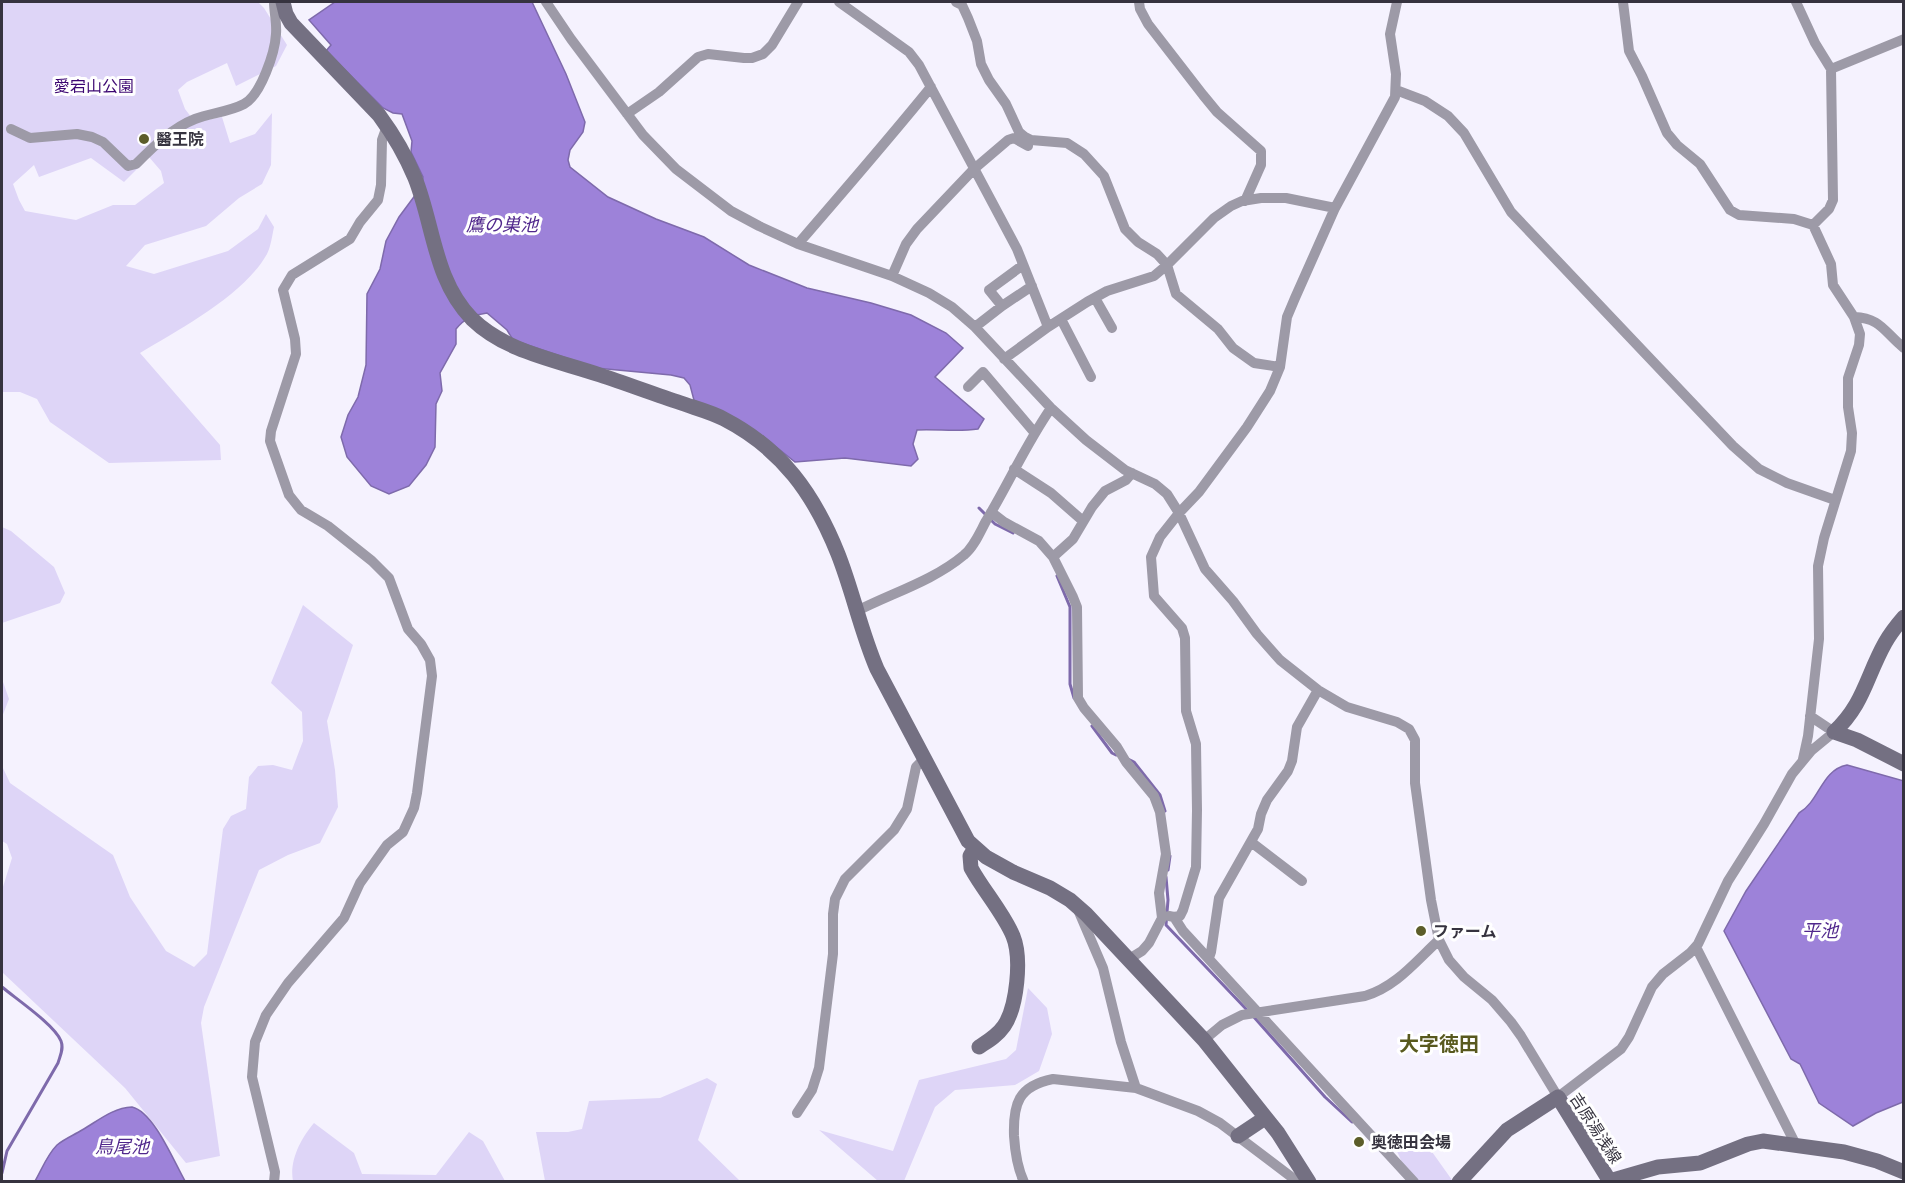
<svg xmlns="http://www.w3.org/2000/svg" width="1905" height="1183" viewBox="0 0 1905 1183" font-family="Figtree,'Noto Sans JP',sans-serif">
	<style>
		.green { fill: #ded5f7; fill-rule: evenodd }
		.water { fill: #9d82d9; stroke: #7e6aab; stroke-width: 1.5 }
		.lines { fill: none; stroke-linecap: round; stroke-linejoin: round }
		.stream { stroke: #7e6aab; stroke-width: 3 }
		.street { stroke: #9d9aa7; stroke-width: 10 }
		.secondary { stroke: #747082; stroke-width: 15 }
		.poi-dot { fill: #5c5d2a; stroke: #fff; stroke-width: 2 }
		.labels { text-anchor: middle; stroke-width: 6; stroke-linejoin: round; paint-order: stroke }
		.park-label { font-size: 16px; fill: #3c0772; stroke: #fff }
		.poi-label { font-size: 16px; font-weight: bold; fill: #36333f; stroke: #fff; text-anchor: start }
		.street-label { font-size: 16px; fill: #36333f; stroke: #fff }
		.water-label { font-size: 18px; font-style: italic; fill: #50278c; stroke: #fff }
		.quarter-label { font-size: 20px; font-weight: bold; fill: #58591e; stroke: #fff }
	</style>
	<rect width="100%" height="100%" fill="#f5f2fe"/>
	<path class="green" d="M 2,2 L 258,2 L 264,8 L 287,45 L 276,66 L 236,86 L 227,63 L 187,82 L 178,90 L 185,109 L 195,122 L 222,117 L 230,143 L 255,134 L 272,113 L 271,165 L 262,184 L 239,198 L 206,226 L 145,245 L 126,266 L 154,274 L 228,251 L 258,229 L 266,214 L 274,227 C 272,236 271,246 267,254 C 244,295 180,329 140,353 L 220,445 L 221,460 L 109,463 L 50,422 L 37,399 L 20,392 L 2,392 ZM 149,157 L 161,171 L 164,183 L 135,205 L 113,205 L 76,220 L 25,211 L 19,200 L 13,184 L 34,165 L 39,177 L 91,158 L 124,182 Z
		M 2,527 L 11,531 L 54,567 L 65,593 L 60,603 L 2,623 Z
		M 303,605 L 353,645 L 327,721 L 335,770 L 338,807 L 320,843 L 288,855 L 259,870 L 204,1007 L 201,1023 L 220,1156 L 186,1163 L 125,1088 L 2,972 L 2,890 L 12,858 L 7,844 L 2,841 L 2,766 L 10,783 L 113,855 L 130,897 L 166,951 L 194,967 L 207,954 L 223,829 L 231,816 L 246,809 L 249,777 L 258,766 L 273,765 L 292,770 L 303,741 L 302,712 L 271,683 Z
		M 2,679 L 9,699 L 2,717 Z
		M 1028,988 L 1047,1008 L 1052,1034 L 1039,1071 L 1015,1085 L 955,1090 L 935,1107 L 904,1181 L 878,1181 L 819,1130 L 893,1151 L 919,1080 L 1006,1059 L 1016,1050 Z
		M 707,1078 L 717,1084 L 698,1140 L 740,1181 L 545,1181 L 536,1132 L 568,1132 L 582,1129 L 589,1101 L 660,1098 Z
		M 314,1123 L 354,1153 L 362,1174 L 436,1175 L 469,1132 L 483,1141 L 505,1181 L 293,1181 C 289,1161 301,1138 314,1123 Z
		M 1412,1136 L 1423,1151 L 1430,1149 L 1452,1180 L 1418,1181 L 1403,1165 L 1396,1149 L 1407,1142 Z"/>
	<path class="water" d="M 335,2 L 532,2 L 566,74 L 585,122 L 583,132 L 570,150 L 568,160 L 570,167 L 608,197 L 656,219 L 704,237 L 749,265 L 807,288 L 871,303 L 911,315 L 946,333 L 963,348 L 935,377 L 984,419 L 978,429 C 958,432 938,429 917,430 L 913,444 L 918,459 L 911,466 L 845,458 L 795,462 L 761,435 L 695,404 L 690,385 L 684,378 L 671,375 L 596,368 L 513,340 L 507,330 L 487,313 C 473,315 465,318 456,329 L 456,344 L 440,373 L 442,391 L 436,404 L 435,447 L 426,465 L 409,486 L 389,494 L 371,486 L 347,457 L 341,437 L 348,415 L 358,397 L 366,365 L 367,294 L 380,269 L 386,241 L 399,217 L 422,186 L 423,177 L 411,152 L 412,141 L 402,114 L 393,113 L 383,108 L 326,51 L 331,45 L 309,20 Z
		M 1847,765 L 1904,781 L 1903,1102 L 1876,1113 L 1853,1126 L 1819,1103 L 1800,1064 L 1791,1059 L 1724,931 L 1746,891 L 1799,813 C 1820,801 1821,770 1847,765 Z
		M 132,1107 C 154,1112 174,1162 185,1181 L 35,1181 C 42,1169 47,1155 57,1145 C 64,1139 74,1135 82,1130 C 98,1121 112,1108 132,1107 Z"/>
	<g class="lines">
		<path class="stream" d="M 979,508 L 986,515
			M 991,520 L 995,524 L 1013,533
			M 1057,576 L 1070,607 L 1070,684 L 1074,698
			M 1092,726 L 1112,753 L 1116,755
			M 1128,759 L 1134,762 L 1160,795 L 1165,811
			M 1168,870 L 1170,856
			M 1166,877 L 1168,900 L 1166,925 L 1248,1011
			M 2,987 C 15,998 55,1025 61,1041 C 64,1049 60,1056 58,1063 L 7,1151 L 2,1173
			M 1253,1016 L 1325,1097 L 1352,1122"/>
		<path class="street" d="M 546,2 L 571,39 L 643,135 L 676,169 L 731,211 L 759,226 L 798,244 L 892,276 L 929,293 L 952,307 L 975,327 L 1051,408 L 1086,440 L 1125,470 L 1155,484 L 1167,494 L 1179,513 L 1205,569 L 1233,601 L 1257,634 L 1280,660 L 1318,690 L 1347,707 L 1397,722 L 1409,729 L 1415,740 L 1415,783 L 1431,900 L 1439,940 L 1449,960 L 1464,977 L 1492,1000 L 1511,1022 L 1521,1036 L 1558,1097 L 1621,1049 L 1629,1037 L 1652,987 L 1663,974 L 1690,953 L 1698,944 L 1728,881 L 1764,824 L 1792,774 L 1811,751 L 1834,732 L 1810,716
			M 839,2 L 909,52 L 919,65 L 1017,249 L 1048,327
			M 956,2 L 962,5 L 968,18 L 977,41 L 981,64 L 989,80 L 1006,104 L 1019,132 L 1025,137 L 1031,140 L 1067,143 L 1084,154 L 1104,176 L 1125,229 L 1138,242 L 1157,254 L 1167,265 L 1176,294 L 1218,329 L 1233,348 L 1254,363 L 1280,367
			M 1139,2 L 1140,9 L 1148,24 L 1203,95 L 1217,112 L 1261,151 L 1261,165 L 1245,201
			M 1623,2 L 1629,51 L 1642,76 L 1667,133 L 1677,145 L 1700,164 L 1730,210 L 1739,215 L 1794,219 L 1813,225 L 1831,264 L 1833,285 L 1854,317 L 1860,334 L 1859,345 L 1848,378 L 1848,407 L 1852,433 L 1851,451 L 1824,538 L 1818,566 L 1819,639 L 1808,736 L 1803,759
			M 1796,2 L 1815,43 L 1831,69 L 1833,200 L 1829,209 L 1813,225
			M 1831,69 L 1904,39
			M 1396,90 L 1425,101 L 1448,116 L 1464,133 L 1511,212 L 1733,446 L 1759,469 L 1787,483 L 1835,500
			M 627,114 L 659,92 L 698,57 L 708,54 L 744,58 L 752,58 L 763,54 L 772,45 L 798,2
			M 11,129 L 30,138 L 77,134 L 92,137 L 103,142 L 128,166 L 136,164 C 153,147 172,128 195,119 C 210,113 229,112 244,104 C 261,95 275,52 276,34 C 277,23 274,12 274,2
			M 798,244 C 843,192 888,140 931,87
			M 892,276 L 906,244 L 917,229 L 974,169 L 1008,140 L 1014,138 L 1028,146
			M 1095,298 L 1112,328
			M 1002,306 L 989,290 L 1023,265
			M 1854,317 C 1881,318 1884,332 1904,348
			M 1061,319 L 1091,377
			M 975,327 L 1002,306 L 1032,286
			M 1004,359 L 1048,327 L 1087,302 L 1107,291 L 1154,276 L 1167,265 L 1214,218 L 1231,206 L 1242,201 L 1261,198 L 1286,198 L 1335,208
			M 968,387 L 983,372 L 1034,432
			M 1014,469 L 1051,493 L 1083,521
			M 991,512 L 1004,522 L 1039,541 L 1053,557 L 1073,597 L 1077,607 L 1078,698 L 1084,708 L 1117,747 L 1126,762 L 1154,796 L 1160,812 L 1166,854 L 1159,893 L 1162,918 L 1149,943 L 1142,951 L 1129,959
			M 1053,557 L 1073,539 L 1092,507 L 1105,491 L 1126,480 L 1132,473
			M 857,611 C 892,593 933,581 964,555 C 974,547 980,532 986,521 C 1009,483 1026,444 1051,408
			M 1251,842 L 1302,881
			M 1079,912 L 1103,968 L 1121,1042 L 1136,1088
			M 1169,916 L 1174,917 L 1183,931 L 1414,1182
			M 1174,917 L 1180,916 L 1183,910 L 1196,867 L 1197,810 L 1196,744 L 1186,711 L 1185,638 L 1182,628 L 1154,596 L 1151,557 L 1160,537 L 1179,513 L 1199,492 L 1247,427 L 1270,391 L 1280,367 L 1287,317 L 1295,298 L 1335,208 L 1395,97 L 1396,74 L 1390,34 L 1397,2
			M 1696,947 L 1796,1145
			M 1209,958 L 1211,952 L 1219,898 L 1258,829 L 1261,814 L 1267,800 L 1288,771 L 1292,761 L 1297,727 L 1318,690
			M 1204,1040 L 1222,1025 L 1242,1015 L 1365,996 C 1396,987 1416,961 1439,940
			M 797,1113 L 812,1090 L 819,1068 L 833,954 L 833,914 L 835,899 L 845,879 L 894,830 L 907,809 L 916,767 L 923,760
			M 274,1182 L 275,1172 L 252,1077 L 255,1042 L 266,1015 L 288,983 L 344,918 L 360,883 L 387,845 L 403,832 L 414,808 L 417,793 L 432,676 L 430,660 L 421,644 L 408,629 L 389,578 L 372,561 L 328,526 L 301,510 L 289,495 L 270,441 L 271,431 L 296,354 L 295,339 L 283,290 L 292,275 L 350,239 L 360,222 L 378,200 L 381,185 L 382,140 L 387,126
			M 1024,1182 C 1017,1167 1015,1152 1014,1136 C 1013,1104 1018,1086 1053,1079 L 1136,1088 L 1198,1111 L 1220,1123 L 1298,1182"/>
		<path class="secondary" d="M 283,2 L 286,14 L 291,23 L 379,115 C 393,134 406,156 415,178 C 434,226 434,280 472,319 C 506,352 556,360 600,375 C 627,384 654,394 681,403 C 695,408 711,412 724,419 C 782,449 814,494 838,554 C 853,592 861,632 877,669 L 968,841 L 986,857 L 1013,872 L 1050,888 L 1070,900 L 1086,914 L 1204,1040 L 1278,1133 L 1309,1182
			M 1834,732 C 1864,704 1866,677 1885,643 C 1890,634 1897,625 1904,617
			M 1834,732 L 1857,740 L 1904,764
			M 975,848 L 970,856 L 971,868 C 983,890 1004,914 1013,936 C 1022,958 1017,1007 1004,1026 C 997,1036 988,1041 979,1047
			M 1238,1136 L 1265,1118
			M 1459,1182 L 1507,1130 L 1558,1097 L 1609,1180 L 1613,1180 L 1658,1167 L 1700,1163 L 1748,1144 L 1763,1141 L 1844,1152 L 1877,1161 L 1904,1172"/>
	</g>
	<g class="poi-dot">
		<circle cx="144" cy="139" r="6"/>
		<circle cx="1421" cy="931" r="6"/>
		<circle cx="1359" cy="1142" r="6"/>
	</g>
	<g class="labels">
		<g class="park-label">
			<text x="94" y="92">愛宕山公園</text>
		</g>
		<g class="poi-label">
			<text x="156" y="145">醫王院</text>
			<text x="1433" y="937">ファーム</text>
			<text x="1371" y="1148">奥徳田会場</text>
		</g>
		<g class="street-label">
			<text transform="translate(1596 1128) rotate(57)" y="6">吉原湯浅線</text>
		</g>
		<g class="water-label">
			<text x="502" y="231">鷹の巣池</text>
			<text x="1820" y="937">平池</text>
			<text x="122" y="1153">鳥尾池</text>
		</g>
		<g class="quarter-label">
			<text x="1439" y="1051">大字徳田</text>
		</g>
	</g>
	<rect width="1905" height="1183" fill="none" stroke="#36333f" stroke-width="6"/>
</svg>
